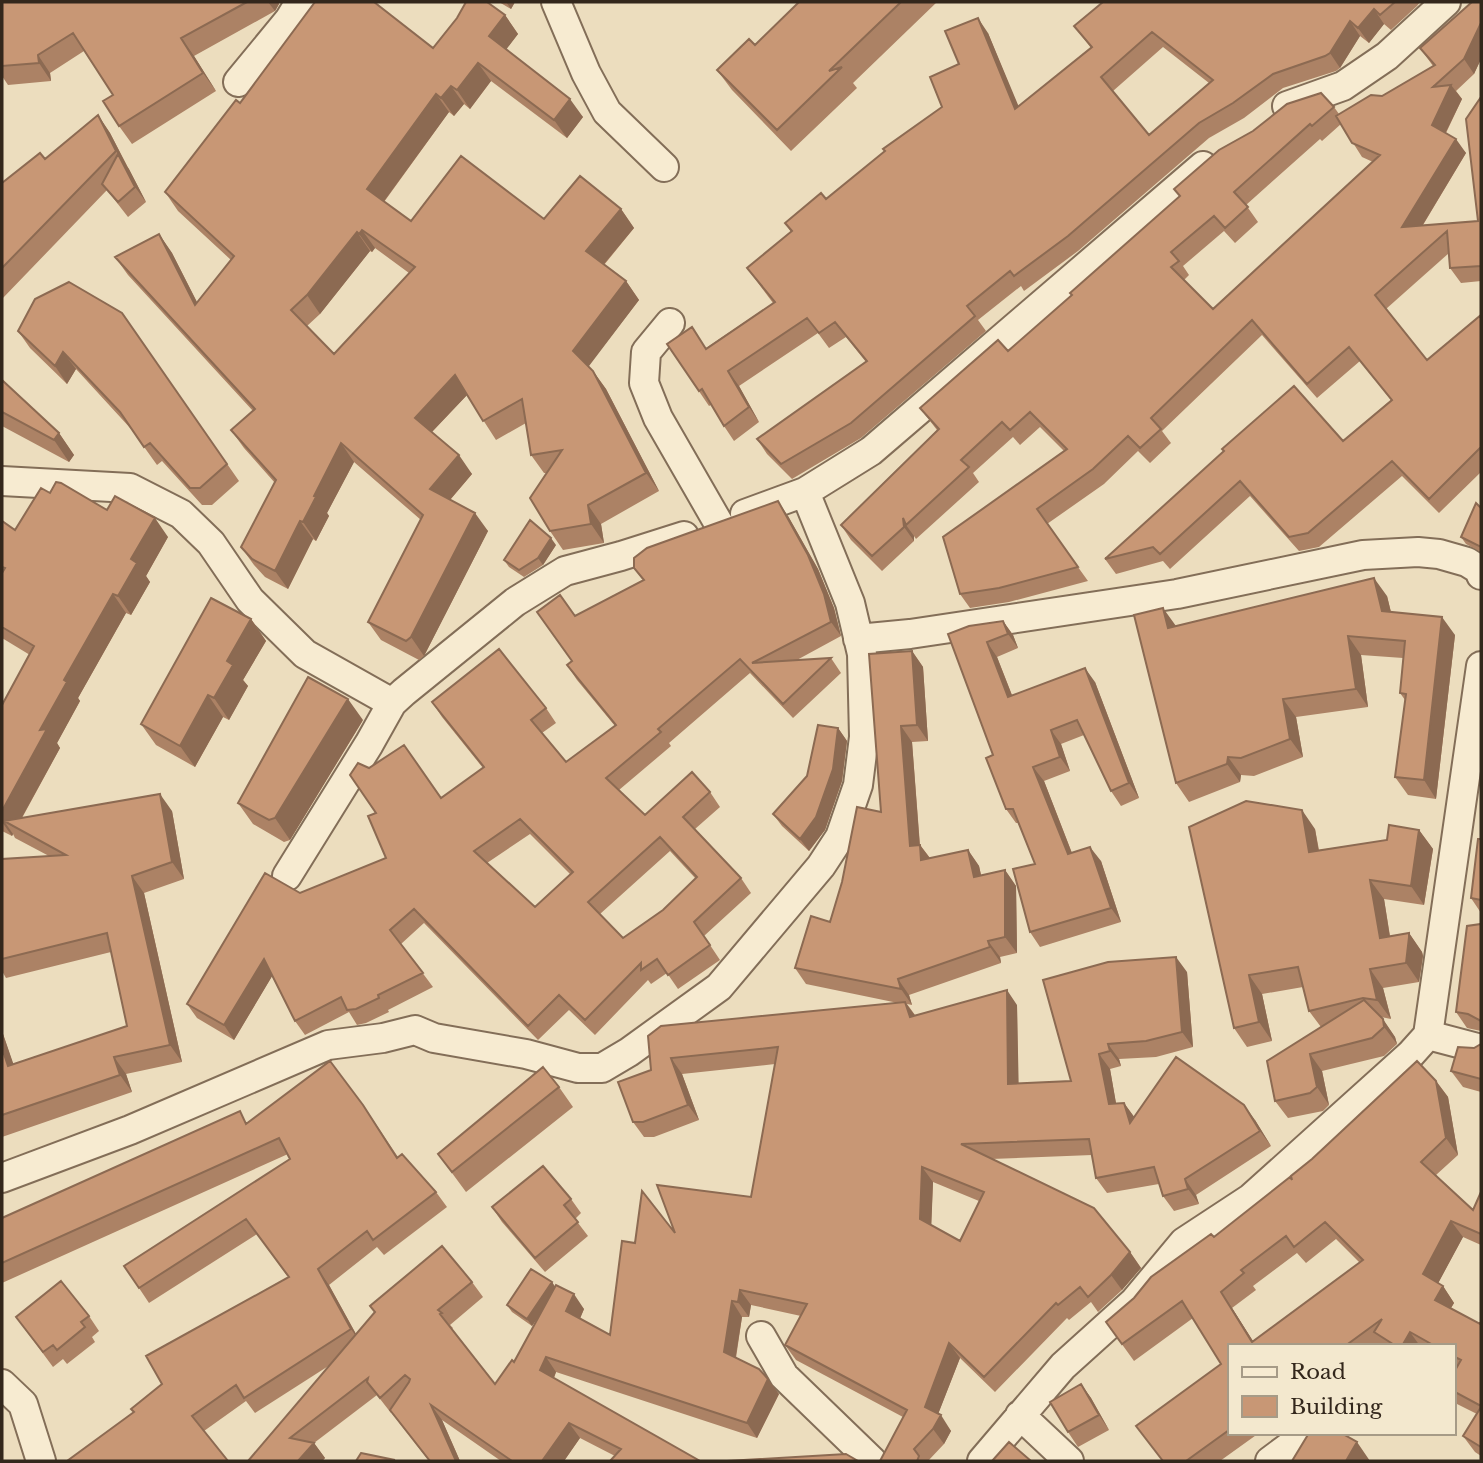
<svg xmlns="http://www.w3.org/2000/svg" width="1483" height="1463" viewBox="0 0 1483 1463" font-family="'Libre Baskerville',serif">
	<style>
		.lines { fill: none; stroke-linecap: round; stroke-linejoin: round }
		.street-casing { stroke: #836e58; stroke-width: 32 }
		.street { stroke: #f7ebd1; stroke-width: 28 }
		.wall { fill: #ac8265; fill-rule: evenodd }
		.shaded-wall { fill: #8c6a52 }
		.building { fill: #c89775; stroke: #8c6a52; stroke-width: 2; fill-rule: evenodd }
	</style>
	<rect width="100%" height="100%" fill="#ecddbe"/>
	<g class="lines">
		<g class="street-casing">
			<path id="street" d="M 556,2 L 586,73 L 607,112 L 664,167
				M 238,82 L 289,20 L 300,2
				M 1287,106 L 1343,86 L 1387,56 L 1446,2
				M 670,323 L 646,352 L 644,383 L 658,418 L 719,524
				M 2,481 L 130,488 L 181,514 L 211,543 L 250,600 L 305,654 L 392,703
				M 745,514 L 805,492 L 871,451 L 1203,166
				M 858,639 L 910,634 L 1177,594 L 1363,555 L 1418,552 L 1439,554 L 1467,562 L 1480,570 L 1481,575
				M 287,876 L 369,744 L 392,703 L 404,692 L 515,602 L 565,571 L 621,556 L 684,536
				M 1428,1035 L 1481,1049
				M 2,1178 L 130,1130 L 328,1045 L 383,1038 L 415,1030 L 434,1038 L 526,1054 L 578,1068 L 602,1068 L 629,1052 L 719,987 L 821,866 L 840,837 L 858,785 L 864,737 L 862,654 L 850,603 L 805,492
				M 761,1336 L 784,1376 L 872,1461
				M 2,1384 L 23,1404 L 41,1461
				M 1020,1415 L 1069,1461
				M 982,1461 L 1063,1366 L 1134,1302 L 1184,1242 L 1251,1198 L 1410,1055 L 1428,1035 L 1481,666
				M 1270,1461 L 1293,1444 L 1313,1433"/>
		</g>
		<use href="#street" class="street"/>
	</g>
	<path class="wall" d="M 2,2 L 278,2 L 279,4 L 275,11 L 194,56 L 216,91 L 132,144 L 119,126 L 113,95 L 84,51 L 50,73 L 51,81 L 8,85 L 2,76 Z
		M 499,2 L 515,2 L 511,9 Z
		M 799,2 L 937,2 L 853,83 L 857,88 L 791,151 L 732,90 L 717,70 L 755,45 Z
		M 1103,2 L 1420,2 L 1417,6 L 1391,30 L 1384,24 L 1369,43 L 1360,36 L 1340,68 L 1336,71 L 1283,88 L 1244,118 L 1209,138 L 1078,251 L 1024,291 L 1021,286 L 978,320 L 986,331 L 861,438 L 792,479 L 767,454 L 757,439 L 866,362 L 846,337 L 829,348 L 818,333 L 739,386 L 759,422 L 734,441 L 724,426 L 711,405 L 709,406 L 667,344 L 706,348 L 773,303 L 747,268 L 791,232 L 785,223 L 826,199 L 942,107 L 959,64 L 988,33 L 1018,107 L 1091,48 L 1074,26 ZM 1163,47 L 1209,83 L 1149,135 L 1113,91 Z
		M 1481,2 L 1481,59 L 1474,74 L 1456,91 L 1462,99 L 1446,133 L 1466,153 L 1423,225 L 1478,221 L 1481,97 L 1481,281 L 1461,283 L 1450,268 L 1449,253 L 1386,309 L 1427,360 L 1481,315 L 1481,472 L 1439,513 L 1402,476 L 1319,547 L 1299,551 L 1250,496 L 1170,569 L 1163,561 L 1116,574 L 1105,559 L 1224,451 L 1343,441 L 1391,400 L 1360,361 L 1317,398 L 1262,335 L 1162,431 L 1171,443 L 1150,463 L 1138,451 L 1104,484 L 1047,524 L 1088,581 L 1009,602 L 970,608 L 960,594 L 1064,451 L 1040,427 L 1020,445 L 1013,437 L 973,473 L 979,482 L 916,539 L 914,536 L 914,541 L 882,571 L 851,540 L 841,525 L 937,430 L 920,408 L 1008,351 L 1071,296 L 1180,196 L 1174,189 L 1334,107 L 1339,114 L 1382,96 L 1433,66 L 1420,48 ZM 1341,124 L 1362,157 L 1373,162 L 1213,309 L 1184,280 L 1189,275 L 1183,266 L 1224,231 L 1235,243 L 1258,222 L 1246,205 L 1320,139 L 1322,141 Z
		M 505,15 L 518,34 L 506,49 L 583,117 L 567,138 L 491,81 L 470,109 L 464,104 L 454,116 L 449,112 L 384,202 L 411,221 L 544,219 L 621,209 L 634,228 L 604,265 L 626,281 L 639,300 L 588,366 L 593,371 L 606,389 L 659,491 L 601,524 L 604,543 L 563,550 L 550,531 L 547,473 L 544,473 L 531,455 L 526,423 L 496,440 L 467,395 L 432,432 L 472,474 L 450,500 L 488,531 L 424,656 L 419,660 L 381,640 L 368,622 L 421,520 L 354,462 L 327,513 L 329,516 L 316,541 L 313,539 L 288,589 L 265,577 L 254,565 L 241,547 L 275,483 L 244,448 L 231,430 L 253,411 L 128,275 L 115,257 L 159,234 L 172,253 L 197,302 L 231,260 L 178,211 L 165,192 L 240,103 L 433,48 ZM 375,248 L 409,273 L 334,354 L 307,326 L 320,314 L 370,251 L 372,252 Z
		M 98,115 L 110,133 L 146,202 L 128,217 L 107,190 L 2,299 L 2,183 L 45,159 Z
		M 122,313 L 239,481 L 212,505 L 202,505 L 162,461 L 157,465 L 132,430 L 76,369 L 67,384 L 30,348 L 18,331 Z
		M 2,380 L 59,433 L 74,455 L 69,462 L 2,426 Z
		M 50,493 L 107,510 L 168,537 L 146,576 L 150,582 L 131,615 L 126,613 L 78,698 L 80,701 L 57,743 L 60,748 L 22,818 L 172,811 L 184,879 L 144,893 L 182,1062 L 126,1074 L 132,1092 L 2,1137 L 2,1031 L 13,1064 L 127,1026 L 111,952 L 6,978 L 2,971 L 2,859 L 49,856 L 15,838 L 13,834 L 12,836 L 2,831 L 2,705 L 30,655 L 2,638 L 2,521 L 15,530 Z
		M 1481,508 L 1481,552 L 1466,544 L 1461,537 Z
		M 788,516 L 818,569 L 834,608 L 841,636 L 795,661 L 831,658 L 841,673 L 793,718 L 750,673 L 669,743 L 671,746 L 619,790 L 645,815 L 710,792 L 720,807 L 695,829 L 741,878 L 751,893 L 704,936 L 720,960 L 678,989 L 667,973 L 651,984 L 648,980 L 595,1035 L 569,1010 L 538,1040 L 424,923 L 401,944 L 433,987 L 388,1010 L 389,1012 L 366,1023 L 357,1025 L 349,1012 L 305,1035 L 295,1021 L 272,976 L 234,1040 L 197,1018 L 187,1004 L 300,893 L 386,858 L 376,813 L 369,768 L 441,798 L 483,768 L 442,717 L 432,702 L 546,708 L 556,723 L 542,733 L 566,762 L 615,726 L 577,680 L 567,665 L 572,661 L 575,616 L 643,580 L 634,568 ZM 530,834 L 570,874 L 535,907 L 487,863 ZM 670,851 L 696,879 L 663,910 L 623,938 L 600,914 Z
		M 556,545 L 543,565 L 524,577 L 509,567 L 504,560 Z
		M 1387,596 L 1391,612 L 1455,635 L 1436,799 L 1408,795 L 1395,777 L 1405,700 L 1400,693 L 1403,658 L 1361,655 L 1368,707 L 1296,717 L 1303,757 L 1254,776 L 1241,775 L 1240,782 L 1189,802 L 1176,783 L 1176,626 Z
		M 251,619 L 266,641 L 243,680 L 248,686 L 229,720 L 223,717 L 195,767 L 156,745 L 141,724 Z
		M 1003,621 L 1013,635 L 1018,648 L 997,657 L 1012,695 L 1095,682 L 1139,798 L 1121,806 L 1111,791 L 1084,735 L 1061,744 L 1070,771 L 1044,781 L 1072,853 L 1101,861 L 1121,922 L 1040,947 L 1030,932 L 1035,864 L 1019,823 L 1016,823 L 1006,809 L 993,755 L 948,634 Z
		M 912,651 L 923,667 L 928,741 L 912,742 L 920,845 L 930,858 L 968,850 L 979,866 L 981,875 L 1005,870 L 1016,886 L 1017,953 L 1000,957 L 1001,963 L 909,995 L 912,1005 L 907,1004 L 915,1015 L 1017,1005 L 1018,1084 L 1071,1081 L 1043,980 L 1187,972 L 1193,1047 L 1156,1057 L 1119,1059 L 1121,1066 L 1110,1069 L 1116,1104 L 1124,1103 L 1134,1117 L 1255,1120 L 1271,1146 L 1196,1195 L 1199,1204 L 1174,1211 L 1163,1196 L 1159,1184 L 1107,1193 L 1096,1178 L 1092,1155 L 991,1159 L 1130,1252 L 1141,1268 L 1122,1290 L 1098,1312 L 1091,1302 L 1069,1320 L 1067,1318 L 995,1392 L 960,1358 L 938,1414 L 951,1431 L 944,1444 L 928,1461 L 880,1461 L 903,1417 L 796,1360 L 785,1345 L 801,1316 L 751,1305 L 749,1317 L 742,1317 L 736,1358 L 779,1394 L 757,1438 L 556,1372 L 554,1378 L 700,1461 L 615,1456 L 580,1438 L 564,1461 L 501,1461 L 442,1420 L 460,1461 L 429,1461 L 391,1412 L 391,1413 L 377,1395 L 314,1443 L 325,1458 L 322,1461 L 248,1461 L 330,1365 L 255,1413 L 246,1401 L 204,1431 L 134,1413 L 162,1384 L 288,1277 L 257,1234 L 149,1303 L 139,1288 L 290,1159 L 288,1154 L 2,1283 L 2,1218 L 248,1122 L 363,1105 L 398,1157 L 436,1192 L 447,1207 L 384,1255 L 377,1247 L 329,1285 L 356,1334 L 375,1312 L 370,1306 L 472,1282 L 483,1297 L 450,1325 L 453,1328 L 452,1329 L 495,1384 L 514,1362 L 540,1315 L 532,1326 L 512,1312 L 507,1305 L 552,1282 L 555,1287 L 584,1309 L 580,1318 L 610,1335 L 635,1243 L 675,1233 L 751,1197 L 775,1064 L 682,1074 L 699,1120 L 654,1137 L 644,1137 L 633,1122 L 651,1070 L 648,1036 L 898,1003 L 806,984 L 795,968 L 830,922 L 881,812 ZM 933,1182 L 979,1201 L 960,1241 L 931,1225 Z
		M 363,720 L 290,840 L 284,842 L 253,824 L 238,803 Z
		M 838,728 L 847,741 L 842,781 L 825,830 L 809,851 L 782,826 L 773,814 L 807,776 Z
		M 1189,827 L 1315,829 L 1319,850 L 1387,840 L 1419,830 L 1433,849 L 1424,905 L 1384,899 L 1390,936 L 1409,933 L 1422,952 L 1423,956 L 1419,982 L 1383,988 L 1391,1019 L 1381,1017 L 1395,1037 L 1397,1044 L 1384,1056 L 1322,1071 L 1329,1105 L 1323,1111 L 1288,1118 L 1275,1101 L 1321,1027 L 1309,1011 L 1303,987 L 1262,994 L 1272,1041 L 1247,1047 L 1234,1028 Z
		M 1481,839 L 1481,913 L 1471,898 Z
		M 1481,924 L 1481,1031 L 1467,1028 L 1456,1012 Z
		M 1481,1044 L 1481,1092 L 1463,1087 L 1451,1071 L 1474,1048 Z
		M 1436,1081 L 1448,1097 L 1458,1155 L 1436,1175 L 1473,1210 L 1481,1192 L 1481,1245 L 1463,1237 L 1438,1283 L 1443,1286 L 1454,1303 L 1451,1308 L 1480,1324 L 1481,1322 L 1481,1456 L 1475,1452 L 1463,1436 L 1477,1414 L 1457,1404 L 1453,1398 L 1453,1374 L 1456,1368 L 1453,1366 L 1453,1346 L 1383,1346 L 1382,1344 L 1380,1346 L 1229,1346 L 1229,1433 L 1259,1433 L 1220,1461 L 1162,1461 L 1221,1364 L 1193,1318 L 1134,1361 L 1106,1322 L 1214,1237 L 1292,1180 ZM 1336,1239 L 1360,1263 L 1253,1341 L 1232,1308 L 1256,1290 L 1253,1286 L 1297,1253 L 1306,1263 Z
		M 559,1087 L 573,1107 L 466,1192 L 438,1154 Z
		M 571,1199 L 581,1213 L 575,1219 L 588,1236 L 545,1272 L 502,1222 L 492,1207 Z
		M 89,1316 L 99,1331 L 92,1337 L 95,1342 L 67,1364 L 63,1359 L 53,1367 L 16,1317 Z
		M 1081,1384 L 1091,1398 L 1109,1430 L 1078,1447 L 1068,1432 Z"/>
	<path class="shaded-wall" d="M 268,2 L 278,2 L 279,4 L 275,11 Z
		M 506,2 L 515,2 L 511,9 Z
		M 1374,9 L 1384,24 L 1369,43 L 1358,28 Z
		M 505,15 L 518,34 L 502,55 L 489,36 Z
		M 978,18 L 988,33 L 1026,124 L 1015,109 Z
		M 1350,21 L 1360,36 L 1340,68 L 1330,53 Z
		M 1481,23 L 1481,59 L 1474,74 L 1464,59 Z
		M 181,38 L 194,56 L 216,91 L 203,73 Z
		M 38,55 L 50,73 L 51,81 L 39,63 Z
		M 478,63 L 491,81 L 470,109 L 457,90 Z
		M 1451,85 L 1462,99 L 1442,140 L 1432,125 Z
		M 451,86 L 464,104 L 454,116 L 441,98 Z
		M 436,94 L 449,112 L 379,208 L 367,189 Z
		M 570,99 L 583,117 L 567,138 L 554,120 Z
		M 98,115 L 110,133 L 128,168 L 116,151 Z
		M 1456,139 L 1466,153 L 1413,241 L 1402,227 Z
		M 118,154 L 129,169 L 146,202 L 135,187 Z
		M 621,209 L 634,228 L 599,270 L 586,251 Z
		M 362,230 L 375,248 L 372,252 L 359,234 Z
		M 357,232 L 370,251 L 320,314 L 307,295 Z
		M 159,234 L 172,253 L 208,324 L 195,305 Z
		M 626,281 L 639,300 L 586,370 L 573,351 Z
		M 63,352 L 76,369 L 67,384 L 55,366 Z
		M 593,371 L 606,389 L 659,491 L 646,473 Z
		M 728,371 L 739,386 L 759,422 L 749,407 Z
		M 455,375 L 468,394 L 428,436 L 415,418 Z
		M 59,433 L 74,455 L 69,462 L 54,440 Z
		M 341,443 L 354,462 L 327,513 L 329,516 L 316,541 L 303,522 L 314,496 Z
		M 459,455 L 472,474 L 443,508 L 430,489 Z
		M 778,501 L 788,516 L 818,569 L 834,608 L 841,636 L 831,622 Z
		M 588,505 L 601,524 L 604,543 L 591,524 Z
		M 475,513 L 488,531 L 424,656 L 411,637 Z
		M 155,518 L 168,537 L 146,576 L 150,582 L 131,615 L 118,596 L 131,559 Z
		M 903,518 L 906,525 L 914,536 L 914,541 L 904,527 Z
		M 300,521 L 313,539 L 288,589 L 275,571 Z
		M 551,538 L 556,545 L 543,565 L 538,558 Z
		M 1374,578 L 1387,596 L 1395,629 L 1382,611 Z
		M 113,594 L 126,613 L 78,698 L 80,701 L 57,743 L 60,748 L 16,828 L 4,821 L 13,834 L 12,836 L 2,822 L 2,811 L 64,680 Z
		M 1163,608 L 1176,626 L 1168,628 Z
		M 1442,617 L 1455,635 L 1436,799 L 1424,780 Z
		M 251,619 L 266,641 L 243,680 L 248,686 L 229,720 L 214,698 L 227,661 Z
		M 1003,621 L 1013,635 L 1018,648 L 1008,634 Z
		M 1348,636 L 1361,655 L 1368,707 L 1356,689 Z
		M 987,642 L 997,657 L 1018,711 L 1008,697 Z
		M 912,651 L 923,667 L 928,741 L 917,725 Z
		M 1085,668 L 1095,682 L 1139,798 L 1129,783 Z
		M 208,695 L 223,717 L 195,767 L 180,746 Z
		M 348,699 L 363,720 L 290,840 L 275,818 Z
		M 1283,699 L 1296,717 L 1303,757 L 1290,739 Z
		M 901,726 L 912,742 L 921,862 L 910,846 Z
		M 838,728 L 847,741 L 842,781 L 825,830 L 809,851 L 800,839 Z
		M 1051,730 L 1061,744 L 1070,771 L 1060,757 Z
		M 1228,757 L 1241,775 L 1240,782 L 1227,764 Z
		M 1033,767 L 1044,781 L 1078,869 L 1068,854 Z
		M 160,794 L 172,811 L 184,879 L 172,862 Z
		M 1302,810 L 1315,829 L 1322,871 L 1309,852 Z
		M 1419,830 L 1433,849 L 1424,905 L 1411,886 Z
		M 920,845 L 932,861 L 921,860 Z
		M 1090,847 L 1101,861 L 1121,922 L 1111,908 Z
		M 968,850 L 979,866 L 985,893 L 974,877 Z
		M 1005,870 L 1016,886 L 1017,953 L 1005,937 Z
		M 132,876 L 144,893 L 182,1062 L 170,1045 Z
		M 1370,880 L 1384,899 L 1393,957 L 1380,938 Z
		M 1409,933 L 1422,952 L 1423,956 L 1419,982 L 1406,963 Z
		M 988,941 L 1000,957 L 1001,963 L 990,947 Z
		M 1176,957 L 1187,972 L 1193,1047 L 1182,1032 Z
		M 264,959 L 274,973 L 234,1040 L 224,1025 Z
		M 1370,969 L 1383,988 L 1391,1019 L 1377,1000 Z
		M 1249,975 L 1262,994 L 1272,1041 L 1259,1022 Z
		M 898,979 L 909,995 L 912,1005 L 901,989 Z
		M 1007,990 L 1017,1005 L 1019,1100 L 1008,1084 Z
		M 905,1002 L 916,1017 L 910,1017 Z
		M 1383,1019 L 1395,1037 L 1397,1044 L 1384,1027 Z
		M 2,1031 L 20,1083 L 8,1066 L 2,1048 Z
		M 1108,1044 L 1119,1059 L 1121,1066 L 1110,1051 Z
		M 1099,1054 L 1110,1069 L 1119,1120 L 1109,1104 Z
		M 1310,1054 L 1322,1071 L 1329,1105 L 1317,1087 Z
		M 114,1057 L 126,1074 L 132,1092 L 120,1075 Z
		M 671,1058 L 682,1074 L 699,1120 L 688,1105 Z
		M 1436,1081 L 1448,1097 L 1458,1155 L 1446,1138 Z
		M 1124,1103 L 1135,1118 L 1130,1123 Z
		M 1244,1105 L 1255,1120 L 1271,1146 L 1260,1131 Z
		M 922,1167 L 933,1182 L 931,1234 L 920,1219 Z
		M 1185,1179 L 1196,1195 L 1199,1204 L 1188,1189 Z
		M 1451,1221 L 1463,1237 L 1434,1291 L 1423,1274 Z
		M 1130,1252 L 1141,1268 L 1122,1290 L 1111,1275 Z
		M 318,1269 L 329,1285 L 362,1345 L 351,1329 Z
		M 552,1282 L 557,1290 L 532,1326 L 527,1319 Z
		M 1443,1286 L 1454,1303 L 1446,1316 L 1435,1300 Z
		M 740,1290 L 751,1305 L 749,1317 L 738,1302 Z
		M 1221,1292 L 1232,1308 L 1256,1346 L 1255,1346 Z
		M 574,1294 L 584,1309 L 577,1326 L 566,1311 Z
		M 732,1301 L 742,1317 L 734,1367 L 724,1352 Z
		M 1410,1332 L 1420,1346 L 1402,1346 Z
		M 949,1343 L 960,1358 L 935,1422 L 925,1407 Z
		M 546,1357 L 556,1372 L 551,1385 L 540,1370 Z
		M 768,1379 L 779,1394 L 757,1438 L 747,1423 Z
		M 1081,1384 L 1091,1398 L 1109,1430 L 1099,1415 Z
		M 431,1405 L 442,1420 L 460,1461 L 456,1461 Z
		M 941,1415 L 951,1431 L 944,1444 L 933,1429 Z
		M 569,1423 L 580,1438 L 564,1461 L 542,1461 Z
		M 1357,1442 L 1370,1461 L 1346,1461 Z
		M 314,1443 L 325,1458 L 322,1461 L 298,1461 Z"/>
	<path class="building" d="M 2,2 L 247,2 L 181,38 L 203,73 L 119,126 L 103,101 L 113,95 L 73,33 L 38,55 L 39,63 L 2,66 Z
		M 315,2 L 374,2 L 433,48 L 457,18 L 466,2 L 487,2 L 505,15 L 489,36 L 570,99 L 554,120 L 478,63 L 457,90 L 451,86 L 441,98 L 436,94 L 367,189 L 411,221 L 461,156 L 544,219 L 580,176 L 621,209 L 586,251 L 626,281 L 573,351 L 593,371 L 646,473 L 588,505 L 591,524 L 550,531 L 530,498 L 562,450 L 531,455 L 522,399 L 483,421 L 455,375 L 415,418 L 459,455 L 430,489 L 475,513 L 411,637 L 406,641 L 368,622 L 423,515 L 341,443 L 314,496 L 316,497 L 303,522 L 300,521 L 275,571 L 252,559 L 241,547 L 276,480 L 231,430 L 255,409 L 115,257 L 159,234 L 195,305 L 234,256 L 165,192 L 236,100 L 240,103 ZM 362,230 L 415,267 L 334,354 L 291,310 L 307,295 L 357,232 L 359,234 Z
		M 799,2 L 901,2 L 829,71 L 842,67 L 777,130 L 717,70 L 749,39 L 755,45 Z
		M 1103,2 L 1395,2 L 1380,15 L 1374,9 L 1358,28 L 1350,21 L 1330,53 L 1325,56 L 1273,74 L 1233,103 L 1199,123 L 1068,236 L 1014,276 L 1010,271 L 967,306 L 975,316 L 851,423 L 781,464 L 757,439 L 867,361 L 835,322 L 819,333 L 807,318 L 728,371 L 749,407 L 724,426 L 702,389 L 699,391 L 667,344 L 692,327 L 706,349 L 775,302 L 747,268 L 792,231 L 785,223 L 821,193 L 826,199 L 885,151 L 883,149 L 942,107 L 930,77 L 959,64 L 945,31 L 978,18 L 1015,109 L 1092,47 L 1074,26 ZM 1152,32 L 1213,80 L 1149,135 L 1101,77 Z
		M 1472,2 L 1481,2 L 1481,23 L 1464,59 L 1433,87 L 1451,85 L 1432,125 L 1456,139 L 1402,227 L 1478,221 L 1466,119 L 1481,97 L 1481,266 L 1450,268 L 1447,231 L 1375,295 L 1427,360 L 1481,315 L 1481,447 L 1429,499 L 1392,461 L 1308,533 L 1289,537 L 1240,481 L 1160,554 L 1153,547 L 1105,559 L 1224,451 L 1222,449 L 1294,386 L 1343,441 L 1392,400 L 1349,347 L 1307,384 L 1252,320 L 1151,418 L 1161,429 L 1140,448 L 1128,436 L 1093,469 L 1037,509 L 1078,567 L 999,588 L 960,594 L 943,537 L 1067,449 L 1030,412 L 1010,430 L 1002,422 L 961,460 L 969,467 L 906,525 L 903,518 L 904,527 L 872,556 L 841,525 L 939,429 L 920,408 L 998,340 L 1008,351 L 1072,295 L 1070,293 L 1180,196 L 1174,189 L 1219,150 L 1253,131 L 1287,104 L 1321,93 L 1334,107 L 1312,126 L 1310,124 L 1234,192 L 1248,207 L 1225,228 L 1214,216 L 1171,252 L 1179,261 L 1171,267 L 1213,309 L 1380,155 L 1352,143 L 1336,116 L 1371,95 L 1382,96 L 1435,65 L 1420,48 Z
		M 98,115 L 116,151 L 2,268 L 2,183 L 40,153 L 45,159 Z
		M 118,154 L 135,187 L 118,202 L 102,184 Z
		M 69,282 L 122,313 L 227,464 L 200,488 L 190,488 L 150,443 L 144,447 L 120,412 L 63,352 L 55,366 L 18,331 L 35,299 Z
		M 2,380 L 59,433 L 54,440 L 2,412 Z
		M 56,482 L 61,483 L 107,510 L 115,496 L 155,518 L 131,559 L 137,563 L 118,596 L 113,594 L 64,680 L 67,682 L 40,730 L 47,729 L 2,811 L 2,705 L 34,646 L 2,627 L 2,573 L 5,568 L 2,567 L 2,521 L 15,530 L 41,488 L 50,493 Z
		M 778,501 L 808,555 L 824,594 L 831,622 L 752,663 L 831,658 L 783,704 L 740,659 L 658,729 L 661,732 L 606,778 L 645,815 L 692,772 L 710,792 L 683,817 L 741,878 L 694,922 L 710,945 L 668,975 L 657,959 L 641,970 L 641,963 L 585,1020 L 559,995 L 528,1026 L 414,909 L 390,930 L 423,973 L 378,995 L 379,998 L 356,1009 L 347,1010 L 341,997 L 295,1021 L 264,959 L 224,1025 L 187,1004 L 265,873 L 300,893 L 386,858 L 368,816 L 376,813 L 350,775 L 358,763 L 369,768 L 404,745 L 441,798 L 484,767 L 432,702 L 499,649 L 546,708 L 531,720 L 566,762 L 616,725 L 567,665 L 572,661 L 537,612 L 560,595 L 575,616 L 644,580 L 634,568 L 634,558 L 647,548 ZM 520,819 L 573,872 L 535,907 L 474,851 ZM 660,837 L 697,877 L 663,910 L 623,938 L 588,902 Z
		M 1476,503 L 1481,508 L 1481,547 L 1461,537 Z
		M 530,520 L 551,538 L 538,558 L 519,570 L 504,560 Z
		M 1374,578 L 1382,611 L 1442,617 L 1424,780 L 1395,777 L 1406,694 L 1400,693 L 1405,641 L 1348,636 L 1356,689 L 1283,699 L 1290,739 L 1241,758 L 1228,757 L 1227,764 L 1176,783 L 1134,615 L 1163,608 L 1168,628 Z
		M 211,598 L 251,619 L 227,661 L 233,665 L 214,698 L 208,695 L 180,746 L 141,724 Z
		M 1003,621 L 1008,634 L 987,642 L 1008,697 L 1085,668 L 1129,783 L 1111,791 L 1077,720 L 1051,730 L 1060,757 L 1033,767 L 1068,854 L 1090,847 L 1111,908 L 1030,932 L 1013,869 L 1035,864 L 1013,809 L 1006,809 L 986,758 L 993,755 L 948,634 L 969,626 Z
		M 912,651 L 917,725 L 901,726 L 910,846 L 920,845 L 921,860 L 968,850 L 974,877 L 1005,870 L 1005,937 L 988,941 L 990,947 L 898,979 L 901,989 L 795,968 L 811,916 L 830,922 L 842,882 L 857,807 L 881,812 L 869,654 Z
		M 308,677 L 348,699 L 275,818 L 269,820 L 238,803 Z
		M 818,725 L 838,728 L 833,769 L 816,817 L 800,839 L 773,814 L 807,776 Z
		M 160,794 L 172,862 L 132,876 L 170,1045 L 114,1057 L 120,1075 L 2,1115 L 2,1048 L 8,1066 L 127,1026 L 107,933 L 2,959 L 2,859 L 66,855 L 4,821 Z
		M 1246,801 L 1302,810 L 1309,852 L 1387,840 L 1389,825 L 1419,830 L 1411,886 L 1370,880 L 1380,938 L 1409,933 L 1409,937 L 1406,963 L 1370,969 L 1377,1000 L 1363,998 L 1309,1011 L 1298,967 L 1249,975 L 1259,1022 L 1234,1028 L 1189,827 Z
		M 1478,839 L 1481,839 L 1481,900 L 1471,898 Z
		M 1481,924 L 1481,1021 L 1468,1014 L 1456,1012 L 1467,926 Z
		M 1176,957 L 1182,1032 L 1146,1041 L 1108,1044 L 1110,1051 L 1099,1054 L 1109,1104 L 1124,1103 L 1130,1123 L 1176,1057 L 1244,1105 L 1260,1131 L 1185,1179 L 1188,1189 L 1163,1196 L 1154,1167 L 1096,1178 L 1089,1139 L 961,1144 L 1094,1208 L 1130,1252 L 1111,1275 L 1088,1297 L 1080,1287 L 1058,1305 L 1056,1303 L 984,1377 L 949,1343 L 925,1407 L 941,1415 L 933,1429 L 914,1449 L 919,1456 L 917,1461 L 880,1461 L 907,1410 L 785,1345 L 807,1304 L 740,1290 L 738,1302 L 732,1301 L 724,1352 L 759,1369 L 768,1379 L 747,1423 L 546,1357 L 540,1370 L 700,1461 L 610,1461 L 621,1449 L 569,1423 L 542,1461 L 512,1461 L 431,1405 L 456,1461 L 430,1461 L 390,1410 L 409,1382 L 410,1379 L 405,1375 L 380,1398 L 367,1382 L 368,1378 L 290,1438 L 314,1443 L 298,1461 L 248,1461 L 375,1312 L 370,1306 L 442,1246 L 472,1282 L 438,1310 L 442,1313 L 440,1314 L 495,1384 L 512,1360 L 514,1362 L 556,1285 L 574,1294 L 566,1311 L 610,1335 L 622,1241 L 635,1243 L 642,1191 L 675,1233 L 657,1185 L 751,1197 L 778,1047 L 671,1058 L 688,1105 L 643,1122 L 633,1122 L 618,1082 L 651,1070 L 648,1036 L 661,1026 L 905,1002 L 910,1017 L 1007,990 L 1008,1084 L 1071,1081 L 1043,980 L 1108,962 ZM 922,1167 L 984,1192 L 960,1241 L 920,1219 Z
		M 1364,1000 L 1383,1019 L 1384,1027 L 1372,1038 L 1310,1054 L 1317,1087 L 1310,1093 L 1275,1101 L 1267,1061 Z
		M 1481,1044 L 1481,1079 L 1451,1071 L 1458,1047 L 1474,1048 Z
		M 330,1061 L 363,1105 L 397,1158 L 402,1154 L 436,1192 L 373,1240 L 367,1231 L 318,1269 L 351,1329 L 244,1398 L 236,1385 L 192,1416 L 228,1461 L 67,1461 L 134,1412 L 131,1409 L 162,1384 L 146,1356 L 289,1277 L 246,1219 L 139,1288 L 124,1266 L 290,1159 L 279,1138 L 2,1263 L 2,1218 L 240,1111 L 246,1124 Z
		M 1417,1061 L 1436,1081 L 1446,1138 L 1421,1162 L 1473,1210 L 1481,1192 L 1481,1234 L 1451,1221 L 1423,1274 L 1443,1286 L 1435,1300 L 1480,1324 L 1481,1322 L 1481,1406 L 1453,1391 L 1453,1374 L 1461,1360 L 1453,1356 L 1453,1346 L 1435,1346 L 1410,1332 L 1402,1346 L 1396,1346 L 1374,1332 L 1382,1319 L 1345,1346 L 1229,1346 L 1229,1430 L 1186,1461 L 1163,1461 L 1136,1426 L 1221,1364 L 1182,1301 L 1122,1344 L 1106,1322 L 1134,1298 L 1151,1277 L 1211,1234 L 1214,1237 L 1290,1177 L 1292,1180 L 1291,1176 L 1312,1159 ZM 1325,1222 L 1363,1260 L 1252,1342 L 1221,1292 L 1244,1273 L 1241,1270 L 1286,1236 L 1294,1247 Z
		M 543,1067 L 559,1087 L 452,1172 L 438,1154 Z
		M 543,1166 L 571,1199 L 564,1205 L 578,1222 L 535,1258 L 492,1207 Z
		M 531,1269 L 552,1282 L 527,1319 L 507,1305 Z
		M 61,1281 L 89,1316 L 81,1322 L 85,1327 L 57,1350 L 53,1345 L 43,1352 L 16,1317 Z
		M 1081,1384 L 1099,1415 L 1068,1432 L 1050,1402 Z
		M 1481,1407 L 1481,1447 L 1463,1436 Z
		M 1309,1433 L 1341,1433 L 1357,1442 L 1346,1461 L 1292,1461 Z
		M 1009,1442 L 1031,1461 L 992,1461 Z
		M 361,1453 L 395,1460 L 356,1461 Z
		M 846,1454 L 858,1461 L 727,1461 Z"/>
	<rect width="1483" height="1463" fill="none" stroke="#33271c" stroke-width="7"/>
	<rect x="1228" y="1344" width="228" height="91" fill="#f3e8ce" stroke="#a69b87" stroke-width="2"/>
	<rect x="1242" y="1367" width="35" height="10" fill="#f7ebd1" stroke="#a69b87" stroke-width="2"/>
	<text x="1290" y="1379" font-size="21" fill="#33271c">Road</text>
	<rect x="1242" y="1396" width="35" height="21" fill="#c89775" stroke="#a69b87" stroke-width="2"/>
	<text x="1290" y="1414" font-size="21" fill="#33271c">Building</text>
</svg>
